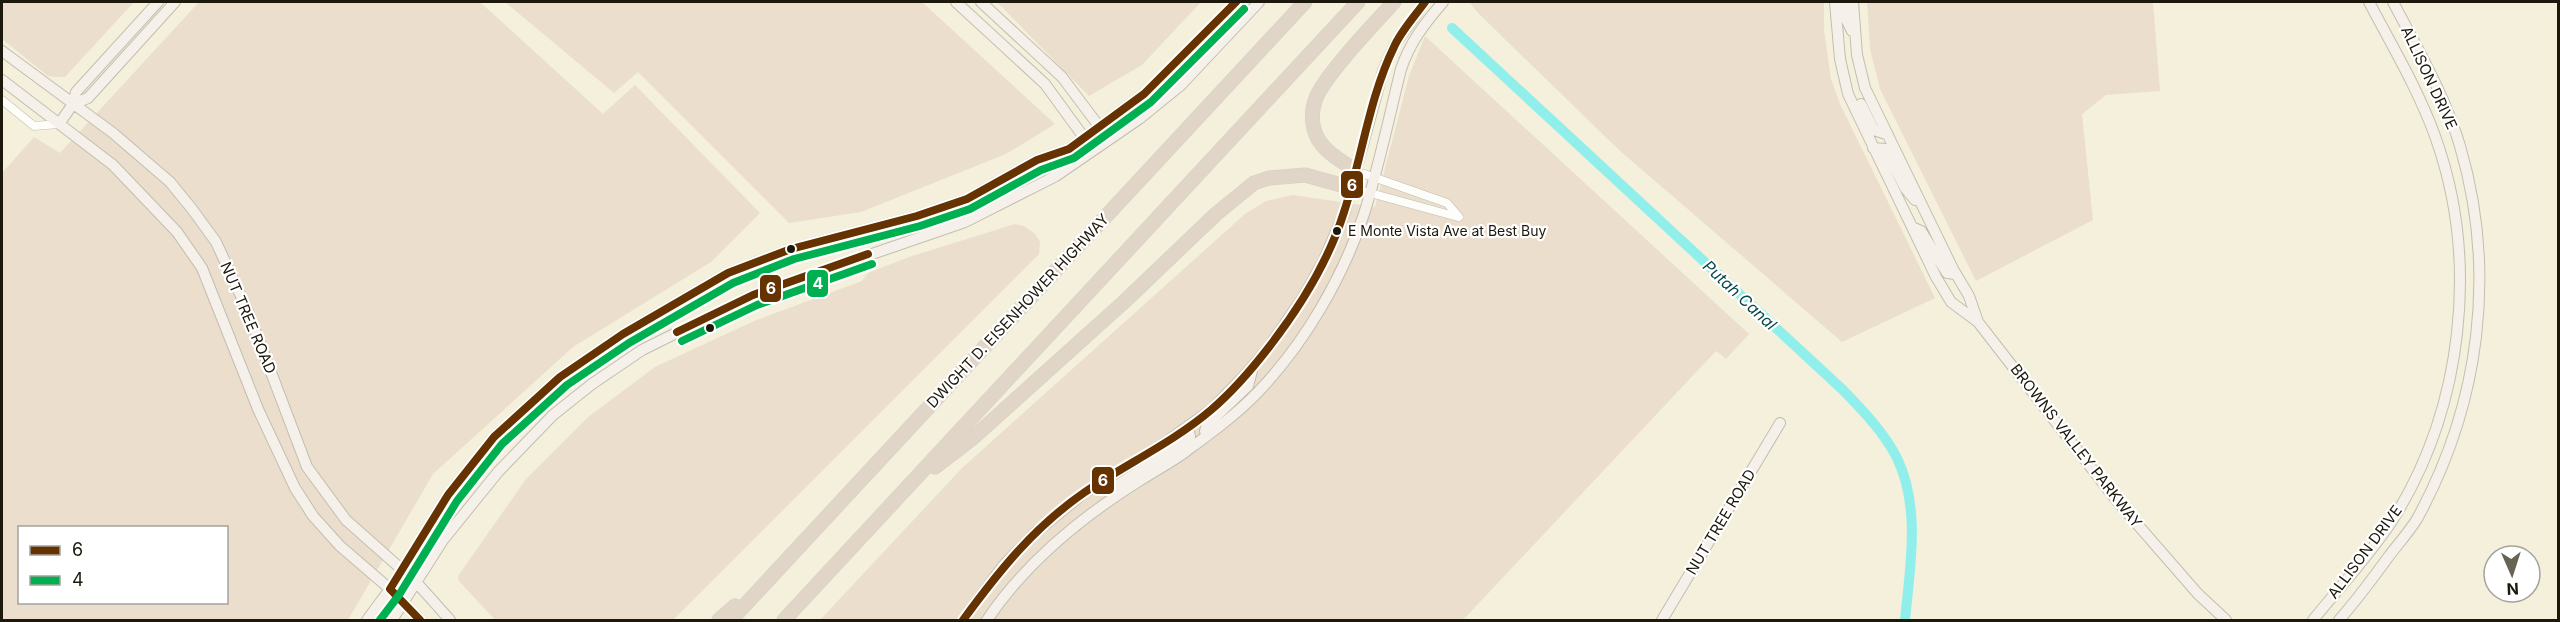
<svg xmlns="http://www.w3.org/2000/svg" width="2560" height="622" viewBox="0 0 2560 622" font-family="Inter,sans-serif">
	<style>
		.commercial { fill: #ebdecd; fill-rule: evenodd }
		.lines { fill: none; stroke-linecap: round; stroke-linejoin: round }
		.canal { stroke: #91efeb; stroke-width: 10 }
		.street-casing { stroke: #c2beaf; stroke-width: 9 }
		.secondary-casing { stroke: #c2beaf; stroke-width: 12 }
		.highway-casing { stroke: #d2d0c6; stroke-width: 15 }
		.street { stroke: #fdfdfa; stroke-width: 8 }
		.secondary { stroke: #f5f1ea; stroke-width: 10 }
		.highway { stroke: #e1d5c8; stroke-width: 14 }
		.bus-1-casing { stroke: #fff; stroke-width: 12 }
		.bus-2-casing { stroke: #fff; stroke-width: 12 }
		.bus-1 { stroke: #630; stroke-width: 8 }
		.bus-2 { stroke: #00b050; stroke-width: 8 }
		.bus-dot { fill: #1c180b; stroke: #fff; stroke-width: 2 }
		.labels { text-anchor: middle; stroke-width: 4.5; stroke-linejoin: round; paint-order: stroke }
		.bus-label { font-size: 14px; fill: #1c180b; stroke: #fff; text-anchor: start }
		.street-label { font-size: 15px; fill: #1c180b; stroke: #fff }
		.water-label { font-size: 16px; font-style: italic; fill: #074848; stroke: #fff }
		.line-badge { stroke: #fff; stroke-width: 2 }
		.badge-label { font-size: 16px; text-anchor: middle; font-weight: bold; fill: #fff }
	</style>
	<rect width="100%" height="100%" fill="#f4f0dc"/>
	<path class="commercial" d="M 2,2 L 134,2 L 65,77 L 56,77 L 48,76 L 2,39 Z
		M 199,2 L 480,2 L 603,114 L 635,85 L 760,213 L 711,262 L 573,347 L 433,474 L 348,620 L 2,620 L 2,173 L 34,137 L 60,153 ZM 20,528 L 226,528 L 226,602 L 20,602 Z
		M 505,2 L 922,2 L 1055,124 L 1006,154 L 861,212 L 789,223 L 638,72 L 614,93 Z
		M 997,2 L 1201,2 L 1142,65 L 1089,96 Z
		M 1471,2 L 1824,2 L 1824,30 L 1831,79 L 1840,104 L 1935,298 L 1842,342 L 1619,150 L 1478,13 L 1470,3 Z
		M 1867,2 L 2153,2 L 2160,91 L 2106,95 L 2082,114 L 2093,220 L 1976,281 L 1880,89 L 1870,49 Z
		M 1425,36 L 1749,334 L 1726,359 L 1716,351 L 1463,620 L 820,620 L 962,468 L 1245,214 L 1266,201 L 1293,195 L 1375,207 L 1409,76 Z
		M 1015,224 L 1024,226 L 1035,234 L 1040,242 L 1039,254 L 673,620 L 495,620 L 459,581 L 458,576 L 526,479 L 588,417 L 655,367 L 754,321 L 862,281 L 868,273 L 909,257 Z"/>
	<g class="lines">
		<path class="canal" d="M 1452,28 L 1843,390 C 1863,411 1884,432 1897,458 C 1921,508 1910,567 1905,620"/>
		<g class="street-casing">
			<path id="street" d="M 2,100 L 34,126 L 59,124
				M 1356,171 L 1447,203 L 1459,217
				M 1352,188 L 1458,217"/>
		</g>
		<g class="secondary-casing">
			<path id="secondary" d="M 956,2 L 1045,84 L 1088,143
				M 981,2 L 1062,77 L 1104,133
				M 1835,2 L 1840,59 L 1848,94 L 1936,277 L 1951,302 L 1978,322 L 2117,501 L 2198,594 L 2226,620
				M 1845,2 L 1846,19 L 1852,31
				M 1853,2 L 1857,55 L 1865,88 L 1953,269 L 1969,296 L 1978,322
				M 2,51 L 113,133 L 170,182 L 192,209 L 216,242 L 247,309 L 307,467 L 346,520 L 416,582 L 450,620
				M 2,80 L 113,165 L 177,232 L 202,268 L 258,409 L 295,488 L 313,516 L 340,546 L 390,589 L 420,620
				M 73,104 L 88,98 L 175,2
				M 1861,104 L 1874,130 L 1886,134
				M 59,124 L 73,104 L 76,92 L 158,2
				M 1873,148 L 1885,149 L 1905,188 L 1915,200
				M 1912,227 L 1921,231 L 1947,273 L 1956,274
				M 1207,436 L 1205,431 L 1207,425 L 1248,386 L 1252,371
				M 1113,498 L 1119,484 L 1184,443 L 1190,437 L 1188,426
				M 367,620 L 390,589 L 448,495 L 494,437 L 560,377 L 623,334 L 728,273 L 791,249 L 917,216 L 967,199 L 1037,160 L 1069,149 L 1144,94 L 1173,67 L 1236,2
				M 392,620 L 443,540 L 498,472 L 553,415 L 592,384 L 642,350 L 753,295 L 965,222 L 1056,176 L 1139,119 L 1181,85 L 1259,2
				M 963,620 L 1003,566 L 1036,532 L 1084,493 L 1169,440 L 1211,410 L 1246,374 L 1269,347 L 1304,296 L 1323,262 L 1344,214 L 1383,71 L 1395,44 L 1425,2
				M 987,620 C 1026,562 1080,518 1139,481 C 1153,472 1168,464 1181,455 C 1208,435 1235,416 1258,392 C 1305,343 1343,277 1364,214 C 1379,166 1389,117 1401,69 C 1410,42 1425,23 1443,2
				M 1662,620 L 1780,423
				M 2313,620 C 2339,588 2369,556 2392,521 C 2463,409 2480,261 2435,136 C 2418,89 2392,46 2369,2
				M 2339,620 C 2357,600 2373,578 2389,556 C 2398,544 2409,532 2417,519 C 2480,404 2497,272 2460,146 C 2445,95 2417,48 2393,2"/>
		</g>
		<g class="highway-casing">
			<path id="highway" d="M 1356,171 C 1343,162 1326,153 1318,139 C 1311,126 1311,111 1316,98 C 1325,75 1375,23 1394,2
				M 935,467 L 974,437 L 1125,301 L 1216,214 L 1254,183 L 1269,178 L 1305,175 L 1352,188
				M 719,620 L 735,606
				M 731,620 L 1305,2
				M 784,620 L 1358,2"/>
		</g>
		<use href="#street" class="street"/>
		<use href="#secondary" class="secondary"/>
		<use href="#highway" class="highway"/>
		<g class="bus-1-casing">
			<path id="bus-1" d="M 677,332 L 753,295 L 868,254
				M 420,620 L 390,589 L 448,495 L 494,437 L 560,377 L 623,334 L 728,273 L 791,249 L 917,216 L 967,199 L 1037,160 L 1069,149 L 1144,94 L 1236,2
				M 963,620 C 999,571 1034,527 1085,492 C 1126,464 1172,443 1211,410 C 1232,392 1252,369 1269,347 C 1300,307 1329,260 1344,212 C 1362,158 1369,98 1394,47 C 1401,31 1415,16 1425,2"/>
		</g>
		<g class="bus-2-casing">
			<path id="bus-2" d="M 682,341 L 757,305 L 872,264
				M 380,620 L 399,595 L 457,501 L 502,444 L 567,385 L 629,343 L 733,283 L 794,259 L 920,226 L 970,209 L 1041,170 L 1074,158 L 1151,102 L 1244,9"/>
		</g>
		<use href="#bus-1" class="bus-1"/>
		<use href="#bus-2" class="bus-2"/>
	</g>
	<g class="bus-dot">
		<circle cx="1337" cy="231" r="5"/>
		<circle cx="791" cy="249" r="5"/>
		<circle cx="710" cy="328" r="5"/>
	</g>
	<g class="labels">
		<g class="bus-label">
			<text x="1348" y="236">E Monte Vista Ave at Best Buy</text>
		</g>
		<g class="street-label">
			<text transform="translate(2429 78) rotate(65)" y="5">ALLISON DRIVE</text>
			<text transform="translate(1018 311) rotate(-47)" y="5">DWIGHT D. EISENHOWER HIGHWAY</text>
			<text transform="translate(248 318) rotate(67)" y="5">NUT TREE ROAD</text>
			<text transform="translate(2076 446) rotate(52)" y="5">BROWNS VALLEY PARKWAY</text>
			<text transform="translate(1721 522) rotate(-59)" y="5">NUT TREE ROAD</text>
			<text transform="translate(2365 552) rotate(-53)" y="5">ALLISON DRIVE</text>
		</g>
		<g class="water-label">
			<text transform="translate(1740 295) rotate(43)" y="6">Putah Canal</text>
		</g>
	</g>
	<g class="line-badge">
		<rect x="1340" y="170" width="24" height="29" rx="6" fill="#630"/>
		<rect x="806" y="269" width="23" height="29" rx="6" fill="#00b050"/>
		<rect x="759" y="274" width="23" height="29" rx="6" fill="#630"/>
		<rect x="1091" y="466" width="24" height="29" rx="6" fill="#630"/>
	</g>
	<g class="badge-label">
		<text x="1352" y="191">6</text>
		<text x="818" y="289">4</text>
		<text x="771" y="294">6</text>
		<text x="1103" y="486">6</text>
	</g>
	<rect width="2560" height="622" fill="none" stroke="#1c180b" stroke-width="6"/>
	<rect x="18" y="526" width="210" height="78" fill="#ffffff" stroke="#a4a39d" stroke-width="1.5"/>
	<rect x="30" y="546" width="30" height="9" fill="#663300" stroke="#a4a39d" stroke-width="1.5"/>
	<text x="72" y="556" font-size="18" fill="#1c180b">6</text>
	<rect x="30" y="576" width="30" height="9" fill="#00b050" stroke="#a4a39d" stroke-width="1.5"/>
	<text x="72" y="586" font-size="18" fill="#1c180b">4</text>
	<g transform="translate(2512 574) rotate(177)"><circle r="28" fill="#ffffff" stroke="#a4a39d" stroke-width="1.5"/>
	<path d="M0-4.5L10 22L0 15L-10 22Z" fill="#686454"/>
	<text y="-9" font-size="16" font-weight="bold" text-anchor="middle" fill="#1c180b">N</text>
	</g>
</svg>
